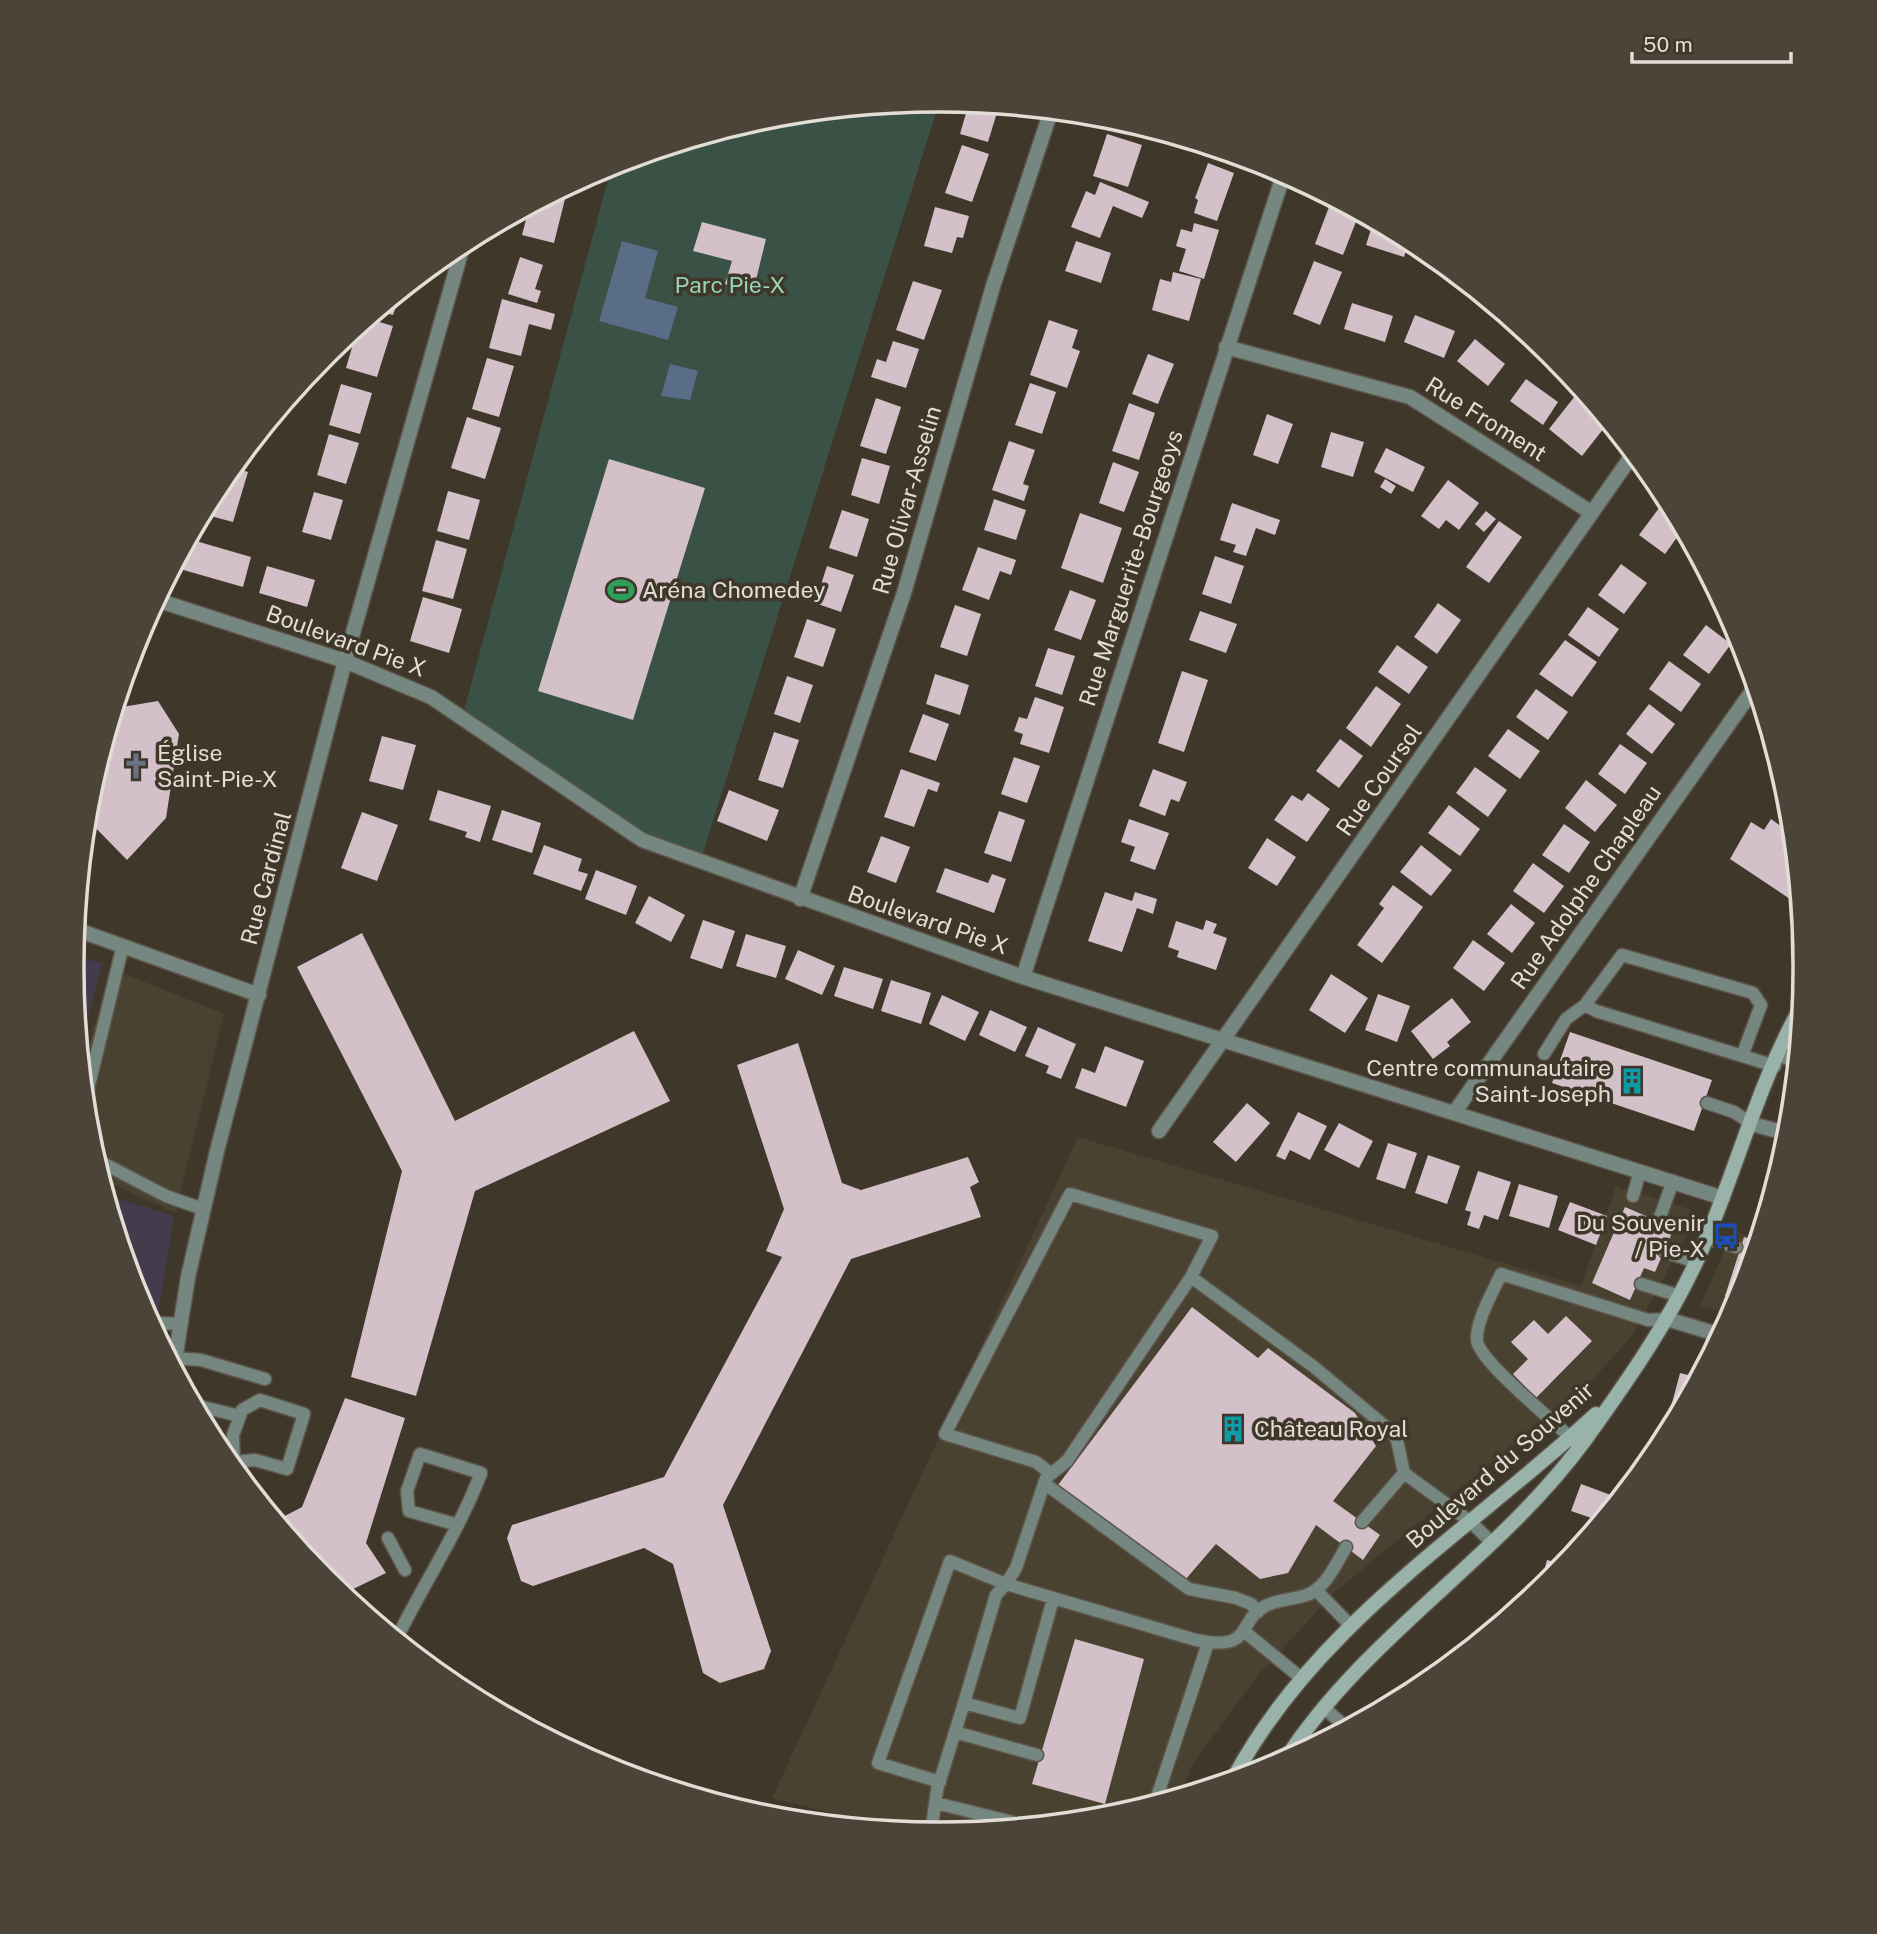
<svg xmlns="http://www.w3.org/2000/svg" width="1877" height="1934" viewBox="0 0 1877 1934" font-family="'Public Sans',sans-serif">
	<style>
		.commercial { fill: #494230 }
		.education { fill: #433c4d }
		.green { fill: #3a5246 }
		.water { fill: #596d86 }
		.building { fill: #d3c0c9 }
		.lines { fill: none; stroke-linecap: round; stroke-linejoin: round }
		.lane-casing { stroke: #5c5549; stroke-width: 15 }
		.street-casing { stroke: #5c5549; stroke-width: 17 }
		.secondary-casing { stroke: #5c5549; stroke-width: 17 }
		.lane { stroke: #768781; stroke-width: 12 }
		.street { stroke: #768781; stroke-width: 14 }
		.secondary { stroke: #99b3aa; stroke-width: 14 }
		.labels { text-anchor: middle; stroke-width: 7; stroke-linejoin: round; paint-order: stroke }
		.park-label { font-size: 23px; fill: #96d4b6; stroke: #3f372a }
		.street-label { font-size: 23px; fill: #e2ddd5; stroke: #3f372a }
		.poi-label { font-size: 23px; fill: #e2ddd5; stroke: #3f372a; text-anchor: start }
		.rim { fill: none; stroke: #e2ddd5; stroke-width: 3.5 }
	</style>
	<rect width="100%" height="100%" fill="#3f372a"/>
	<path class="commercial" d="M 110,968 L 224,1014 L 175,1213 L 102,1179 L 88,1136 L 82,1071 Z
		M 1078,1137 L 1581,1286 L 1616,1186 L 1690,1209 L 1695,1220 L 1632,1336 L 1594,1378 L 1336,1591 L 1259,1674 L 1191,1766 L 1182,1795 L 1107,1817 L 938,1834 L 898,1830 L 772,1798 Z
		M 1733,1231 L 1757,1239 L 1739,1299 L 1731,1314 L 1700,1306 Z"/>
	<path class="education" d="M 73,956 L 102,963 L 80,1049 L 72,967 Z
		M 106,1195 L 174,1216 L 155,1332 L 138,1298 Z"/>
	<path class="green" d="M 940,100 L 701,859 L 642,840 L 462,718 L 612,165 L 770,117 Z"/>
	<path class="water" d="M 622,241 L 658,251 L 645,298 L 678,307 L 668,340 L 599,321 Z
		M 670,364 L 698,371 L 690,400 L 661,396 Z"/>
	<path class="building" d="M 969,103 L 999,106 L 988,142 L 960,134 Z
		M 1117,120 L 1150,130 L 1149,134 L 1116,123 Z
		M 1107,134 L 1142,145 L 1128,187 L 1093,176 Z
		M 962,145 L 989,154 L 972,202 L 945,193 Z
		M 1208,163 L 1234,173 L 1217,221 L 1194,213 L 1198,200 L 1195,198 Z
		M 1100,182 L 1149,202 L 1142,218 L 1113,206 L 1100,238 L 1071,227 L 1086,191 L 1095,195 Z
		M 568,187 L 554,243 L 522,235 L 529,208 Z
		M 1332,199 L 1359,214 L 1343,255 L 1315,244 Z
		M 935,207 L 969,216 L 963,238 L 957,237 L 952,253 L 924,246 Z
		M 702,222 L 766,239 L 753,292 L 725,284 L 732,261 L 693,251 Z
		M 1194,223 L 1219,230 L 1204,279 L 1179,271 L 1186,249 L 1176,246 L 1181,229 L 1192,232 Z
		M 1381,225 L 1409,241 L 1404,257 L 1366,245 L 1372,226 L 1380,229 Z
		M 1076,241 L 1111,253 L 1101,283 L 1065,271 Z
		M 1414,243 L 1420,247 L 1435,259 L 1412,253 Z
		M 520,257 L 543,265 L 535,289 L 541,291 L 537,303 L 508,294 Z
		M 1314,261 L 1342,272 L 1320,325 L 1293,314 Z
		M 1173,272 L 1201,279 L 1189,321 L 1152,310 L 1160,279 L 1171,282 Z
		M 913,281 L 942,290 L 924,340 L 896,330 Z
		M 401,292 L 393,315 L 379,311 L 379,310 Z
		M 502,299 L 555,314 L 551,330 L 529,324 L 521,356 L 489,348 Z
		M 1352,303 L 1393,316 L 1385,342 L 1344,329 Z
		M 1415,315 L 1455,331 L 1444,358 L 1404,342 Z
		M 369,319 L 393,326 L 377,377 L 346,368 L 358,327 Z
		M 1049,320 L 1078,330 L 1072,348 L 1080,351 L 1067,388 L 1030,375 Z
		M 1475,339 L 1505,364 L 1488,386 L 1457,361 Z
		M 893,341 L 919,349 L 906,388 L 871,377 L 877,359 L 886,362 Z
		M 1148,354 L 1174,364 L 1158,404 L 1132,394 Z
		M 487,358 L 514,366 L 499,417 L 472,409 Z
		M 1526,379 L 1558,402 L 1543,425 L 1510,401 Z
		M 1030,383 L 1056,392 L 1042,434 L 1015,425 Z
		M 341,384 L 372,393 L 360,434 L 329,425 Z
		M 1575,396 L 1608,423 L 1582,456 L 1549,429 Z
		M 876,398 L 901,407 L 886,454 L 860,446 Z
		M 1129,403 L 1155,413 L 1139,460 L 1112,451 Z
		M 1267,414 L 1293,424 L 1278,464 L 1253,455 Z
		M 467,417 L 501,428 L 485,479 L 451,468 Z
		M 1331,432 L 1364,442 L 1353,477 L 1321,467 Z
		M 329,434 L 359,443 L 346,484 L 317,475 Z
		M 256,439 L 250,462 L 239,459 L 246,451 Z
		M 1009,441 L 1035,450 L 1023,484 L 1029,486 L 1024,501 L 992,490 Z
		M 1386,448 L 1425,467 L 1413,492 L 1374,472 Z
		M 862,458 L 890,466 L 879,504 L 851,495 Z
		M 609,459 L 705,488 L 633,720 L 538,691 Z
		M 1113,462 L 1139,472 L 1124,512 L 1099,503 Z
		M 233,467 L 248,472 L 233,522 L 203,514 L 218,485 Z
		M 1385,479 L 1396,486 L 1391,494 L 1380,487 Z
		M 1448,480 L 1479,503 L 1459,530 L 1446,520 L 1439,529 L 1421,516 Z
		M 448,491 L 480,500 L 469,540 L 437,531 Z
		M 314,492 L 343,500 L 331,540 L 302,532 Z
		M 994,499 L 1026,510 L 1016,540 L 984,530 Z
		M 1665,500 L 1683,529 L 1665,554 L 1639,535 Z
		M 1232,503 L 1280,520 L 1275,535 L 1256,528 L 1246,556 L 1233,552 L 1236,545 L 1220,540 Z
		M 842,510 L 869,519 L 857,557 L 829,548 Z
		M 1486,511 L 1496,519 L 1484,532 L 1475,524 Z
		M 1080,513 L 1122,528 L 1103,583 L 1061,568 Z
		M 1499,521 L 1522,537 L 1489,583 L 1466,567 Z
		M 189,539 L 251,557 L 243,587 L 180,569 Z
		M 436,540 L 467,549 L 453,599 L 422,591 Z
		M 978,547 L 1016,560 L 1011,575 L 1000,571 L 989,600 L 962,590 Z
		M 1215,556 L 1244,566 L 1231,604 L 1202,594 Z
		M 1621,564 L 1647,583 L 1624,614 L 1598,595 Z
		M 267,566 L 315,580 L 307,607 L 259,593 Z
		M 827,566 L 854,575 L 841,612 L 815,603 Z
		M 1070,590 L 1096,600 L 1081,640 L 1054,630 Z
		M 423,597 L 462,609 L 449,653 L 410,641 Z
		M 1438,603 L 1461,620 L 1437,654 L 1414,637 Z
		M 955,605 L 981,614 L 967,656 L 940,647 Z
		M 1588,607 L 1619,629 L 1599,657 L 1568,635 Z
		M 1200,611 L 1237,624 L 1226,653 L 1189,640 Z
		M 807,619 L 836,629 L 823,667 L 794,657 Z
		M 1706,625 L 1731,644 L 1709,674 L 1683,655 Z
		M 1565,640 L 1597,662 L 1572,697 L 1539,674 Z
		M 1397,645 L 1428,667 L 1409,694 L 1378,672 Z
		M 1048,648 L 1075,656 L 1062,695 L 1035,686 Z
		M 1669,661 L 1701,684 L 1681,712 L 1649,689 Z
		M 1182,671 L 1208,680 L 1184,752 L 1158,743 Z
		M 935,674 L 969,685 L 960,715 L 926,704 Z
		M 787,676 L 813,685 L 800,723 L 774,714 Z
		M 1376,686 L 1401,704 L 1371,747 L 1346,728 Z
		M 1536,689 L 1568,712 L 1548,740 L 1516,717 Z
		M 1035,697 L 1064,707 L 1049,753 L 1020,744 L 1023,734 L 1014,731 L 1019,717 L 1027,719 Z
		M 158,701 L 179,734 L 166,818 L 127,860 L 86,818 L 88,798 L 116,708 Z
		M 1649,704 L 1675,724 L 1652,754 L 1626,734 Z
		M 923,714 L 949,724 L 936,761 L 909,752 Z
		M 1508,729 L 1540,751 L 1520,779 L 1488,756 Z
		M 774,732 L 799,740 L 783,788 L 758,780 Z
		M 382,736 L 416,745 L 403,790 L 369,781 Z
		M 1340,739 L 1363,756 L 1339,788 L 1316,771 Z
		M 1620,744 L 1647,763 L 1625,794 L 1598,774 Z
		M 1014,757 L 1040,766 L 1027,803 L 1001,794 Z
		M 1475,767 L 1507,790 L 1488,817 L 1456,793 Z
		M 901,769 L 940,783 L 937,792 L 928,789 L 914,827 L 884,817 Z
		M 1153,769 L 1187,782 L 1179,802 L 1171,799 L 1165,816 L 1139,806 Z
		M 1586,780 L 1617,805 L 1595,832 L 1565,808 Z
		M 438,790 L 491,806 L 480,842 L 465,837 L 467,832 L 429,820 Z
		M 729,790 L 779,810 L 767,841 L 717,821 Z
		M 1308,793 L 1330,809 L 1307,842 L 1274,820 L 1292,795 L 1302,801 Z
		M 1449,805 L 1480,829 L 1460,856 L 1428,833 Z
		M 502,810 L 541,823 L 532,853 L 492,840 Z
		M 999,811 L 1025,820 L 1011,862 L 984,853 Z
		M 362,812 L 398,825 L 377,881 L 341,868 Z
		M 1129,819 L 1169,833 L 1155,870 L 1130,861 L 1135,847 L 1121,842 Z
		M 1771,819 L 1792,834 L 1799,905 L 1730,859 L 1751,822 L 1764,830 Z
		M 1564,824 L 1590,842 L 1569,873 L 1542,855 Z
		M 881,836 L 910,847 L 896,883 L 867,872 Z
		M 1267,838 L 1296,857 L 1277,886 L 1248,868 Z
		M 544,845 L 582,859 L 578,871 L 588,874 L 581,891 L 533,874 Z
		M 1421,845 L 1452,870 L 1431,896 L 1400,872 Z
		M 1533,863 L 1564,886 L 1544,913 L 1513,891 Z
		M 945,868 L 988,883 L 992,874 L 1006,879 L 994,913 L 936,892 Z
		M 596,870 L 637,886 L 626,915 L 585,899 Z
		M 1393,885 L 1423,907 L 1382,963 L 1357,945 L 1384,908 L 1379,904 Z
		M 1105,892 L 1132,901 L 1135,892 L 1157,899 L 1153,914 L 1137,908 L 1122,952 L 1088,941 Z
		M 649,896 L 685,915 L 671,942 L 635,923 Z
		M 1511,904 L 1535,923 L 1512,953 L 1487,934 Z
		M 703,920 L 735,931 L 722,969 L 690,958 Z
		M 1206,920 L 1217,924 L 1213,933 L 1227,938 L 1216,970 L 1177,957 L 1179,951 L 1168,947 L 1176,921 L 1203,930 Z
		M 362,933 L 455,1121 L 634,1031 L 670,1101 L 475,1191 L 416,1396 L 351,1377 L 402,1171 L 297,967 Z
		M 746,934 L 786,946 L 776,978 L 736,966 Z
		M 1473,940 L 1505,963 L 1484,991 L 1453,968 Z
		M 798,950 L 835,966 L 822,995 L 785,979 Z
		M 844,967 L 883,979 L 873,1009 L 834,996 Z
		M 1331,974 L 1368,998 L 1345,1033 L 1309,1010 Z
		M 891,980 L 931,993 L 921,1024 L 881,1011 Z
		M 1378,994 L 1410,1006 L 1397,1042 L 1365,1030 Z
		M 942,995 L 979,1012 L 965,1041 L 929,1024 Z
		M 1452,998 L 1471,1022 L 1447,1042 L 1450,1046 L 1433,1059 L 1411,1031 Z
		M 990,1010 L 1027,1027 L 1015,1052 L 979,1035 Z
		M 1038,1027 L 1076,1044 L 1061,1079 L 1046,1073 L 1049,1066 L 1025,1056 Z
		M 1570,1032 L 1712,1080 L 1694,1131 L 1552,1083 Z
		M 798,1043 L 842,1183 L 861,1190 L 968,1157 L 979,1182 L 970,1187 L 981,1217 L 851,1259 L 723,1505 L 771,1651 L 764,1669 L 720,1683 L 703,1673 L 673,1564 L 644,1548 L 533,1586 L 521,1581 L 507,1538 L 512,1525 L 664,1477 L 782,1257 L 766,1251 L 784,1209 L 737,1065 Z
		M 1105,1046 L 1144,1061 L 1126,1107 L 1075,1088 L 1082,1068 L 1095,1073 Z
		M 1247,1103 L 1270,1123 L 1236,1162 L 1213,1142 Z
		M 1298,1112 L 1327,1126 L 1310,1160 L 1290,1150 L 1285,1160 L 1276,1156 Z
		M 1339,1123 L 1373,1141 L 1359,1168 L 1324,1150 Z
		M 1388,1143 L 1417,1153 L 1405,1189 L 1376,1179 Z
		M 1428,1155 L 1460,1166 L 1447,1204 L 1415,1193 Z
		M 1478,1171 L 1511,1182 L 1498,1220 L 1484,1215 L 1479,1229 L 1467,1225 L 1471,1212 L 1465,1210 Z
		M 1519,1184 L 1558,1196 L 1549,1228 L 1509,1216 Z
		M 1570,1202 L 1607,1216 L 1596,1245 L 1558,1230 Z
		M 1625,1207 L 1674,1228 L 1655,1272 L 1644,1268 L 1630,1300 L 1592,1283 Z
		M 1744,1237 L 1757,1241 L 1739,1300 L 1725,1296 Z
		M 1192,1307 L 1258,1358 L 1268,1348 L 1355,1413 L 1376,1446 L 1333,1501 L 1380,1535 L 1363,1560 L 1316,1525 L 1288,1573 L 1260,1579 L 1216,1544 L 1185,1580 L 1058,1485 Z
		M 1566,1316 L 1592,1341 L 1536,1398 L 1513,1374 L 1528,1359 L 1511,1342 L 1534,1320 L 1548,1334 Z
		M 1680,1373 L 1697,1377 L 1673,1423 L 1667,1422 Z
		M 345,1398 L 405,1418 L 366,1543 L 386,1573 L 343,1594 L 325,1580 L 277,1520 L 302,1507 Z
		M 1581,1484 L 1619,1498 L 1600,1521 L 1571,1511 Z
		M 1547,1560 L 1564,1564 L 1539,1590 Z
		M 1075,1639 L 1144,1659 L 1105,1804 L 1032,1784 Z"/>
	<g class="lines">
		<g class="lane-casing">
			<path id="lane" d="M 1544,1054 L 1566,1019 L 1585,1005
				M 1742,1056 L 1761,1005 L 1753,993 L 1622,955 L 1585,1005 L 1596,1011 L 1775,1066
				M 1778,1056 L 1796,1061
				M 85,1102 L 123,945
				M 1707,1103 L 1734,1112 L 1752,1124
				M 95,1159 L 166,1196 L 203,1209
				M 1633,1196 L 1640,1171
				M 1660,1217 L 1673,1181
				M 1707,1238 L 1736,1247
				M 1665,1252 L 1696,1262
				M 1641,1284 L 1680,1296
				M 152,1326 L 162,1323 L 179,1324
				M 174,1358 L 201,1360 L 265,1379
				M 194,1405 L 240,1416 L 233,1435 L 234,1468
				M 1577,1444 C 1558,1424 1478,1361 1477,1340 C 1476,1320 1493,1292 1501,1274 L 1648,1320 L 1667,1319
				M 234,1462 L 255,1460 L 287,1469 L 304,1414 L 260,1400 L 242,1410 L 240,1416
				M 1050,1473 L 1036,1462 L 945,1434 L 1070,1194 L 1212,1236 L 1191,1277
				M 1404,1473 L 1471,1522 L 1491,1542
				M 1044,1483 L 1189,1589 L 1236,1598 L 1251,1604 L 1258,1612
				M 388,1538 L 405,1570
				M 1346,1547 C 1336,1564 1325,1590 1304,1596 C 1292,1599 1279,1600 1267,1605 C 1235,1621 1256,1652 1196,1640 L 1006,1584 L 1016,1568 L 1046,1478 L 1067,1461 L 1191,1277 L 1314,1367 L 1392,1432 L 1397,1440 L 1404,1473 L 1362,1522
				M 1316,1590 L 1351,1626
				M 1245,1632 L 1300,1677
				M 397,1638 C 424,1583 459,1531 481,1473 L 420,1454 L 407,1491 L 409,1511 L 458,1525
				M 1323,1707 L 1346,1727
				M 955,1732 L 1037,1755
				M 940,1782 L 878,1763 L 950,1561 L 1006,1584 L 996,1595 L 964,1703
				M 936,1803 L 1024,1825
				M 1155,1803 L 1208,1643
				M 931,1833 L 937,1790 L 964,1703 L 1020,1718 L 1053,1599"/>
		</g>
		<g class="street-casing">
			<path id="street" d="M 1226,347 L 1410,397 L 1592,513
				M 157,600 L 345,661 L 431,697 L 642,840 L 1023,977 L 1723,1198
				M 800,899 L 904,593 L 994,283 L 1051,111
				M 75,929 L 259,995
				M 1023,977 L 1284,173
				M 1454,1113 L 1755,687
				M 1752,1124 L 1789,1134
				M 1159,1131 L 1633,454
				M 1667,1319 L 1720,1335
				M 174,1366 L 188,1277 L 217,1151 L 345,661 L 464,242"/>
		</g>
		<g class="secondary-casing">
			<path id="secondary" d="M 1285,1760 C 1366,1635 1498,1559 1585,1440 C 1629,1379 1673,1316 1703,1247 C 1737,1168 1759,1081 1801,1007
				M 1233,1779 C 1315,1624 1470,1531 1596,1414"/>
		</g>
		<use href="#lane" class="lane"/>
		<use href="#street" class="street"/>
		<use href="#secondary" class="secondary"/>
	</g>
	<defs>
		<g id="stadium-bare" transform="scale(2.1)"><path d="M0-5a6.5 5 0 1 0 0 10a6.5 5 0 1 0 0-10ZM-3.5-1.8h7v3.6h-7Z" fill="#2e9e5b" stroke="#3f372a" stroke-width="2.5" paint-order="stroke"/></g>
		<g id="church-bare" transform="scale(2.1)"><path d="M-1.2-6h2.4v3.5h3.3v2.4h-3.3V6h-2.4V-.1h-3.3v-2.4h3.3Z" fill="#6b7280" stroke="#3f372a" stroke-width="2.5" paint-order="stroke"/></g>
		<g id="building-bare" transform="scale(2.1)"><path d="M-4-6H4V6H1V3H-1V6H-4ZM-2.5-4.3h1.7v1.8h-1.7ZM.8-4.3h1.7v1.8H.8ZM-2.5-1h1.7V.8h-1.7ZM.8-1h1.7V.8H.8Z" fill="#0f9aa8" stroke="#3f372a" stroke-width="2.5" paint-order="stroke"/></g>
		<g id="bus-bare" transform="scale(2.1)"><path d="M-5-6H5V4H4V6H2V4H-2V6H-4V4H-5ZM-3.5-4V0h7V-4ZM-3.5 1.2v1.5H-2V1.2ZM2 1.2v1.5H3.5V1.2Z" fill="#1a4fb4" stroke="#3f372a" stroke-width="2.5" paint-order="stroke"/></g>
	</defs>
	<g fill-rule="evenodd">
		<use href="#stadium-bare" x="621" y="590"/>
		<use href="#church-bare" x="136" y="766"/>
		<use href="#building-bare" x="1632" y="1081"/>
		<use href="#bus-bare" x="1726" y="1236"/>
		<use href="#building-bare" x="1233" y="1429"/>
	</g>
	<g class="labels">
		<g class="park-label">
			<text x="730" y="293">Parc Pie-X</text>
		</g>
		<g class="street-label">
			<text transform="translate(1486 419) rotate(32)" y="8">Rue Froment</text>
			<text transform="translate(907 500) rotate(-74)" y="8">Rue Olivar-Asselin</text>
			<text transform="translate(1131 568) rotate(-72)" y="8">Rue Marguerite-Bourgeoys</text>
			<text transform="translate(346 641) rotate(20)" y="8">Boulevard Pie X</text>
			<text transform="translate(1379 780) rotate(-55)" y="8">Rue Coursol</text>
			<text transform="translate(266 878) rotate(-75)" y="8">Rue Cardinal</text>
			<text transform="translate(1586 887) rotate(-55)" y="8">Rue Adolphe Chapleau</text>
			<text transform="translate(928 920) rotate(19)" y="8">Boulevard Pie X</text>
			<text transform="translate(1500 1465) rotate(-41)" y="8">Boulevard du Souvenir</text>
		</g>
		<g class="poi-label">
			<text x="642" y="598">Aréna Chomedey</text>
			<text x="157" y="761">Église<tspan x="157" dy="26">Saint-Pie-X</tspan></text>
			<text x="1611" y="1076" text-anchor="end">Centre communautaire<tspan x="1611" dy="26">Saint-Joseph</tspan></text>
			<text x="1705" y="1231" text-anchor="end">Du Souvenir<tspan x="1705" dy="26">/ Pie-X</tspan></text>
			<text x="1254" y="1437">Château Royal</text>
		</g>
	</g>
	<path d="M0 0H1877V1934H0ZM938 112H939A854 854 0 0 1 1793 966V968A854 854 0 0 1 939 1822H938A854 854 0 0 1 84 968V966A854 854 0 0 1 938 112Z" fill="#4c4438" fill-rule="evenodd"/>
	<path class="rim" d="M938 112H939A854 854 0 0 1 1793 966V968A854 854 0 0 1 939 1822H938A854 854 0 0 1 84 968V966A854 854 0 0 1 938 112Z"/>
	<path d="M1632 52v10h159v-10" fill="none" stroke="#e2ddd5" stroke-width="3.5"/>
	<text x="1643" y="52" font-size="21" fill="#e2ddd5" stroke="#3f372a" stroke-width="5" paint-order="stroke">50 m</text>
</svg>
